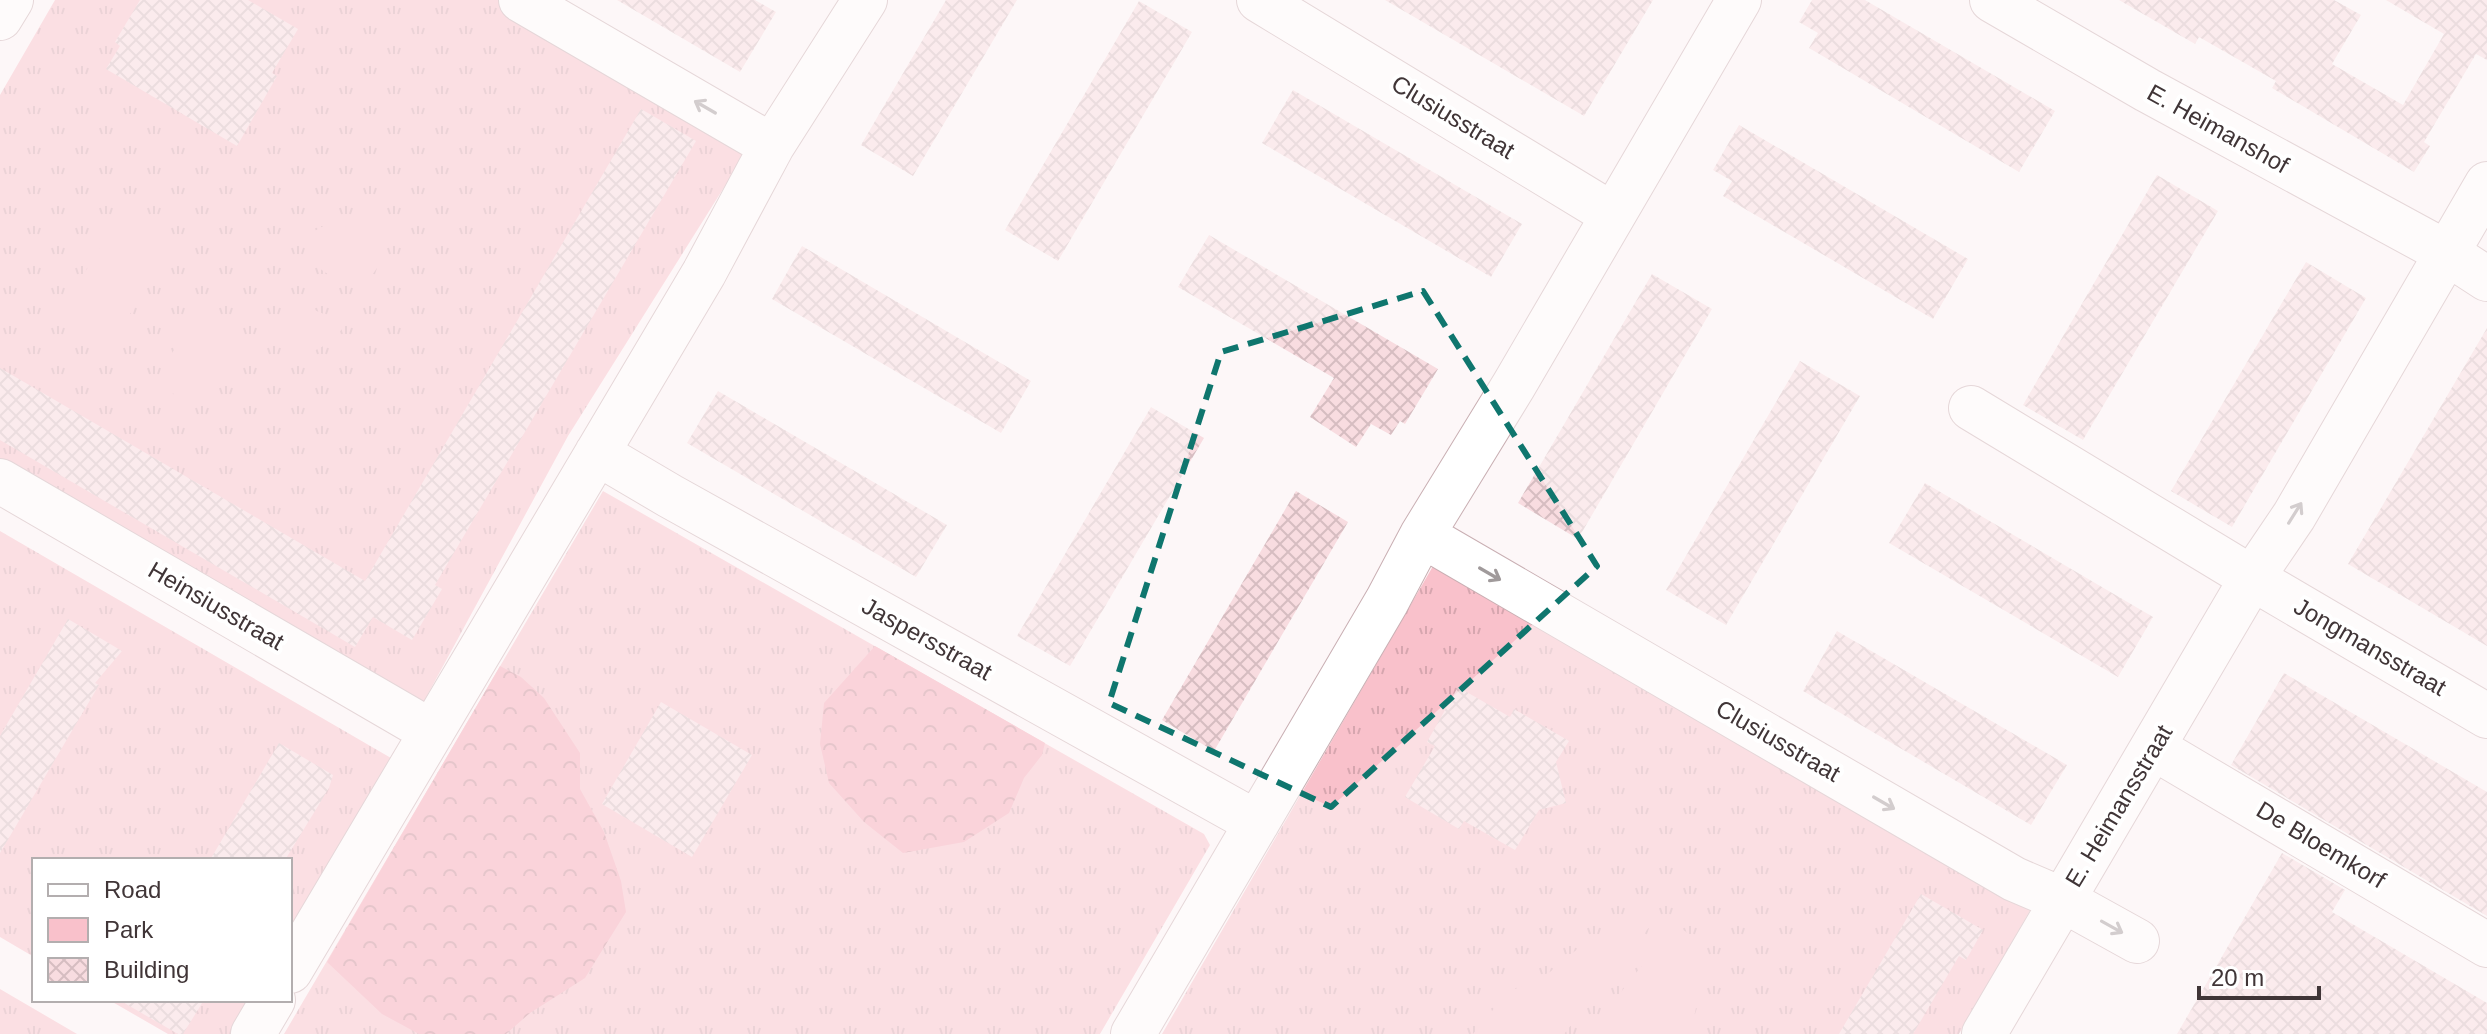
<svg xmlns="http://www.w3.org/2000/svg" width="2487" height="1034" viewBox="0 0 2487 1034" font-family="Arial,sans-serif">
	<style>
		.grass { fill: url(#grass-tufts) }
		.forest { fill: url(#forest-crowns) }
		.park { fill: #f9c1cb }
		.building { fill: url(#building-cross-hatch) }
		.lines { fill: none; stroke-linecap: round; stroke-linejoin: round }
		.minor-casing { stroke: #c9afb3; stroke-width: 46 }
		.minor { stroke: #fff; stroke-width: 44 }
		.oneway { stroke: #a09a9b }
		.marked { fill: none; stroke: #0f766e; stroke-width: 6; stroke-dasharray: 16 10; stroke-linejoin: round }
		.labels { text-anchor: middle; stroke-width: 8; stroke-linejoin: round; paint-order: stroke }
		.street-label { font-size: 24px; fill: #403537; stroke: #fff }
	</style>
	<defs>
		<pattern id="grass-tufts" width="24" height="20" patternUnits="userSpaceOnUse" patternTransform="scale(2)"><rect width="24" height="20" fill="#f9c1cb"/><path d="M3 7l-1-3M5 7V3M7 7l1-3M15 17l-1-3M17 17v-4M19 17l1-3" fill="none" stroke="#d6a6af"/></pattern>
		<pattern id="forest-crowns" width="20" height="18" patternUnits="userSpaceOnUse" patternTransform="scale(2)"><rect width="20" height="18" fill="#f5a7b6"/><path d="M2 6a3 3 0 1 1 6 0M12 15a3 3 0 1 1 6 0" fill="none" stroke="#c88995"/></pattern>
		<pattern id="building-cross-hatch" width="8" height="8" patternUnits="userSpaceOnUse" patternTransform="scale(2)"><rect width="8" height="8" fill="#f8dce0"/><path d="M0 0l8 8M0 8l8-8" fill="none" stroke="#d6bdc1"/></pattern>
	</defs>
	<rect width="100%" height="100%" fill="#fdf7f8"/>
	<path class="grass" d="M 55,0 L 517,0 L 755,138 L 568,436 L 417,714 L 0,472 L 0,95 Z
		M 603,491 L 1204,834 L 1210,845 L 1100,1034 L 284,1034 Z
		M 0,531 L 391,758 L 290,933 L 290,860 L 34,860 L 34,957 L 0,937 Z
		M 1440,554 L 2036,900 L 1959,1034 L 1162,1034 Z
		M 0,989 L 77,1034 L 0,1034 Z
		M 109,1000 L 251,1000 L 232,1034 L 168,1034 Z"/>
	<path class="forest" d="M 875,646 L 1045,743 L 1042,755 L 1024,778 L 1009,813 L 964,842 L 903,853 L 864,822 L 829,783 L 820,744 L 824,703 Z
		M 500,666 L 521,677 L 544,698 L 580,753 L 580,789 L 604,832 L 621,881 L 626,912 L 585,978 L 530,1013 L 506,1034 L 419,1034 L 382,1014 L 327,962 Z"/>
	<path class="park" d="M 120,213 L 172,243 L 110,348 L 58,318 Z
		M 353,215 C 401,213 385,274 362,282 C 344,288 317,268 305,256 C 302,226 331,225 353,215 Z
		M 305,306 L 340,321 L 342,329 C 333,341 308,361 292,350 C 291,350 284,341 283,341 C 284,325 288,310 305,306 Z
		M 211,311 C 226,316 250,331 246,350 C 244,361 232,371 224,380 C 213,393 210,402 193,407 L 168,390 L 160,376 C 171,353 188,323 211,311 Z
		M 1658,916 L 1564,1034 L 1473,1034 L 1507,993 L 1550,972 L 1593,936 Z
		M 1673,926 C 1677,928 1681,929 1685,931 C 1709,950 1698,1009 1689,1034 L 1588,1034 Z"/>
	<path class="building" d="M 140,0 L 248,0 L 298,29 L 272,73 L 277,76 L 237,146 L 106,69 L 120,46 L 115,42 Z
		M 617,0 L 755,0 L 776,12 L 740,72 Z
		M 946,0 L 1017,0 L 913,176 L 861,145 Z
		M 1385,0 L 1653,0 L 1584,116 Z
		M 1812,0 L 1865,0 L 2055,111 L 2019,172 L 1809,48 L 1818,33 L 1799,22 Z
		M 2119,0 L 2334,0 L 2361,15 L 2332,64 L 2403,105 L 2444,34 L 2386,0 L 2487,0 L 2487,60 L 2476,54 L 2424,142 L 2430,146 L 2414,172 L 2272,88 L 2276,81 L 2199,37 L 2195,44 Z
		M 1139,1 L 1192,32 L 1058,261 L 1005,230 Z
		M 1293,90 L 1522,224 L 1491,277 L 1262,143 Z
		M 641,109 L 696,141 L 435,585 L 442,589 L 412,640 L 373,617 L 355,647 L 0,440 L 0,368 L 365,581 Z
		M 1739,125 L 1968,259 L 1933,319 L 1723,196 L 1732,181 L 1713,170 Z
		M 2157,175 L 2218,211 L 2083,440 L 2023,405 Z
		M 1209,235 L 1438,369 L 1405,424 L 1400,421 L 1391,435 L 1371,424 L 1356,447 L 1310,417 L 1334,378 L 1178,287 Z
		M 802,246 L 1031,381 L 1001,433 L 772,299 Z
		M 2306,262 L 2366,298 L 2232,527 L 2171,491 Z
		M 1652,274 L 1712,309 L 1578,539 L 1518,503 Z
		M 2487,328 L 2487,646 L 2348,564 Z
		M 1800,361 L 1860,396 L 1726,625 L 1666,590 Z
		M 718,391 L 947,525 L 916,577 L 687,443 Z
		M 1151,407 L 1204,438 L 1070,666 L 1017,636 Z
		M 1925,483 L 2153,617 L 2118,677 L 1889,543 Z
		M 1296,491 L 1348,522 L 1214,751 L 1162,720 Z
		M 68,619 L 122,651 L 95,683 L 99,685 L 0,853 L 0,736 Z
		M 1837,631 L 2067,765 L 2031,825 L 1803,691 Z
		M 2284,673 L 2487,792 L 2487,916 L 2231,765 Z
		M 1458,687 L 1510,717 L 1514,709 L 1569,741 L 1556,762 L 1566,803 L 1539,810 L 1515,850 L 1464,821 L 1459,829 L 1405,797 L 1435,746 L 1427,742 Z
		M 661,702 L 752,755 L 692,857 L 602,804 Z
		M 279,743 L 333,775 L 329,788 L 285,860 L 210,860 Z
		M 2282,853 L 2345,890 L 2332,912 L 2487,1003 L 2487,1034 L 2177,1034 Z
		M 1921,894 L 1983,930 L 1966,960 L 1959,956 L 1913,1034 L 1839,1034 Z
		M 119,1000 L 204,1000 L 183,1034 L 178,1034 Z"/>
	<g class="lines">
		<g class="minor-casing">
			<path id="minor" d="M 521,0 L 772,146
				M 1259,0 L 1613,215
				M 1992,0 L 2147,90 L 2447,253 L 2487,279
				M 0,18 L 11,0
				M 1971,408 L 2252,578 L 2487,716
				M 597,453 L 670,496 L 1257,823
				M 0,481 L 432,732
				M 1422,535 L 2014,879 L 2063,900 L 2137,941
				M 2154,748 L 2487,945
				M 290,971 L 704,273 L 772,146 L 865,0
				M 253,1034 L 273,1000
				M 1133,1034 L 1387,601 L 1422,535 L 1514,385 L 1739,0
				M 1984,1034 L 2252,578 L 2294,516 L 2487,184"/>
		</g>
		<use href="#minor" class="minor"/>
	</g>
	<defs><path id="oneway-shaft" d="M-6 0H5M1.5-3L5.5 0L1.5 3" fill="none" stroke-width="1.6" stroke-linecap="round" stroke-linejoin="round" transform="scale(2)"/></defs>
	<g class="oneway">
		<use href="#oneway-shaft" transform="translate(705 107) rotate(-150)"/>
		<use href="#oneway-shaft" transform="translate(2295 513) rotate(-58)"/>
		<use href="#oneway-shaft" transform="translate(1490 574) rotate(30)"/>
		<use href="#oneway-shaft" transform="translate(1884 803) rotate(30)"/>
		<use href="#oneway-shaft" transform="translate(2112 927) rotate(29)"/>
	</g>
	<path d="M0 0H2487V1034H0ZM 1423,291 L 1597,566 L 1331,807 L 1109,703 L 1221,352 Z" fill="#fdf7f8" fill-opacity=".55" fill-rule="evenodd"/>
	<path class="marked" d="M 1423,291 L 1597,566 L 1331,807 L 1109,703 L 1221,352 Z"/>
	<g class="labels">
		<g class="street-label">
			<text transform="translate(1453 117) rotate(31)" y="8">Clusiusstraat</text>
			<text transform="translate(2218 129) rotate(29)" y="8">E. Heimanshof</text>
			<text transform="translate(216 606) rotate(30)" y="8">Heinsiusstraat</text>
			<text transform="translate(927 639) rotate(29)" y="8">Jaspersstraat</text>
			<text transform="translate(2370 647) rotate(30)" y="8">Jongmansstraat</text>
			<text transform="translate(1778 741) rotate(30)" y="8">Clusiusstraat</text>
			<text transform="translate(2119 806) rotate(-59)" y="8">E. Heimansstraat</text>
			<text transform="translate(2321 845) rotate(31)" y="8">De Bloemkorf</text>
		</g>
	</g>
	<rect x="32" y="858" width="260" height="144" fill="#ffffff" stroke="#b3aeaf" stroke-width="2"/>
	<rect x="48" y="884" width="40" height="12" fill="#ffffff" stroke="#b3aeaf" stroke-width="2"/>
	<text x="104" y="898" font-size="24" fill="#403537">Road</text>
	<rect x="48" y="918" width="40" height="24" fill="#f9c1cb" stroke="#b3aeaf" stroke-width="2"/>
	<text x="104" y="938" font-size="24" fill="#403537">Park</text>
	<rect x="48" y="958" width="40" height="24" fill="url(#building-cross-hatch)" stroke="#b3aeaf" stroke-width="2"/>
	<text x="104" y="978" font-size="24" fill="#403537">Building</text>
	<path d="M2199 986v12h120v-12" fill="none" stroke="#403537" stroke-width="4"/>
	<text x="2211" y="986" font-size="24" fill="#403537" stroke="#ffffff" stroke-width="6" paint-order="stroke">20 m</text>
</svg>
